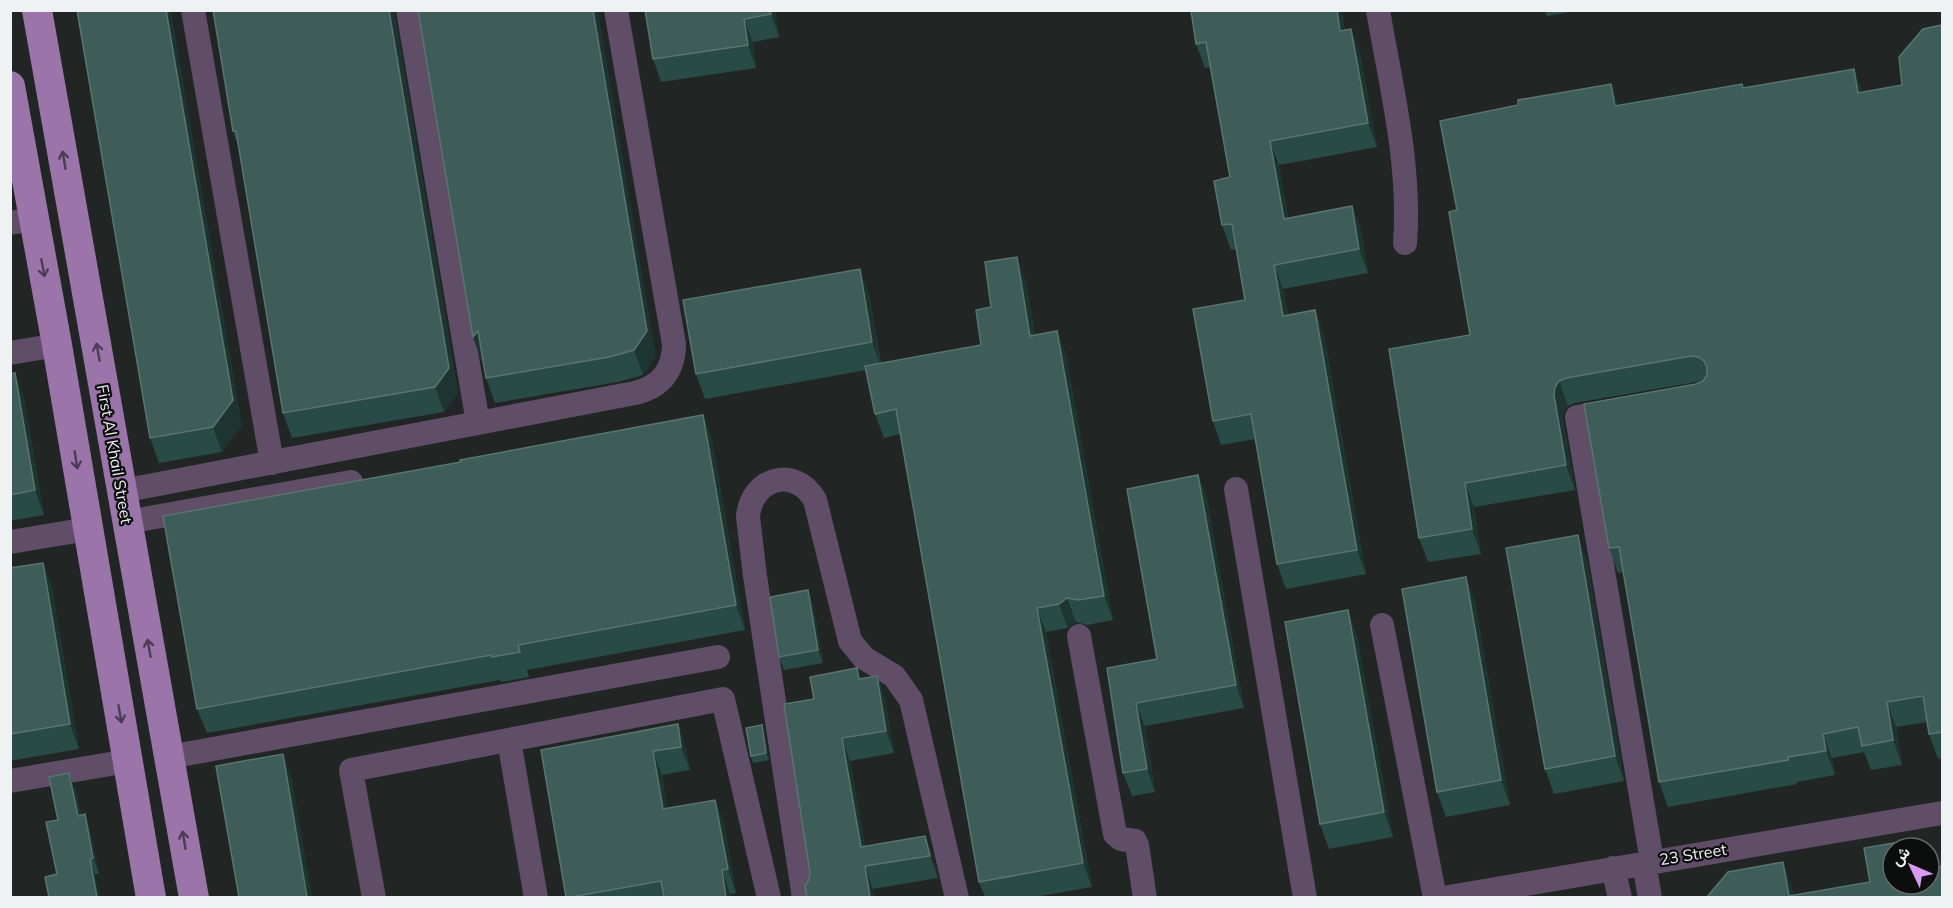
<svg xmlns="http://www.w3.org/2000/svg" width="1953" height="908" viewBox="0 0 1953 908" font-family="Mulish,Vazirmatn,sans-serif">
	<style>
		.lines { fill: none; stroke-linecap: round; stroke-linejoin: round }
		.minor { stroke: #604d67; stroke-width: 24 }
		.major { stroke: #9b74aa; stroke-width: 30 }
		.wall { fill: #294b45 }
		.shaded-wall { fill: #1d3430 }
		.building { fill: #3e5d58; stroke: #5a7470; stroke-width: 1.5 }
		.oneway { stroke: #4c3c54 }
		.labels { text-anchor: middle; stroke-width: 4.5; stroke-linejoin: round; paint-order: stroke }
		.street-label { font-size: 16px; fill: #eff2f2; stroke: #0c0e0e }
	</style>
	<rect width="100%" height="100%" fill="#212625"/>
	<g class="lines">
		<path class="minor" d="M 193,10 L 272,463
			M 408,10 L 478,423
			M 1378,10 C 1391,87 1411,165 1405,243
			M 10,223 L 33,219
			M 10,353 L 57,345
			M 1619,410 L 1577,417 L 1652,861
			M 1236,489 L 1305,898
			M 122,491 L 635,393 C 661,387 674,370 674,344 L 616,10
			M 127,522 L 351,482
			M 10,542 L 88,529
			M 1382,625 L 1435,898
			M 1079,636 L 1115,834 L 1121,839 L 1135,841 L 1137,845 L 1145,898
			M 509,740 L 536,898
			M 169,757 L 718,657
			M 10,781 L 128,761
			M 1644,863 L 1650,898
			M 1613,868 L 1620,898
			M 374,898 L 351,770 L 723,699 L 769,898
			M 804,898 L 755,576 L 748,517 C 751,478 795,465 815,500 L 850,641 L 864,658 L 894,676 L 911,700 L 957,898
			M 1443,898 L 1942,813"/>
		<path class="major" d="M 37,10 L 194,898
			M 10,86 L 57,345 L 151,898"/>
	</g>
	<path class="wall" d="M 77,10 L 242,425 L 222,452 L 159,463 L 150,438 Z
		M 213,10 L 394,10 L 458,393 L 444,412 L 292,438 L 283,413 L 239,149 L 233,131 Z
		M 418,10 L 656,356 L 643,375 L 618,382 L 495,403 L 486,378 L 483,361 L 482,362 L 473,337 Z
		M 645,10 L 775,10 L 779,37 L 753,42 L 756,68 L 661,82 L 653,59 Z
		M 1341,10 L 1345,30 L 1360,53 L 1377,147 L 1279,165 L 1288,218 L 1352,206 L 1361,230 L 1368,273 L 1283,289 L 1288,315 L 1315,310 L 1324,335 L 1366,574 L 1286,589 L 1277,564 L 1255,439 L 1221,445 L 1213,421 L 1245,300 L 1236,249 L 1231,250 L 1222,225 L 1230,177 L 1210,67 L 1205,68 L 1196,44 Z
		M 1545,10 L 1568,10 L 1569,12 L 1547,16 Z
		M 1942,25 L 1942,758 L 1938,759 L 1929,734 L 1927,722 L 1896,727 L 1902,765 L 1871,770 L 1864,752 L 1832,758 L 1835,775 L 1797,782 L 1797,784 L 1668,807 L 1659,782 L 1623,572 L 1618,573 L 1609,548 L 1696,384 L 1702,381 L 1575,403 L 1568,406 L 1564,412 L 1563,419 L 1575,490 L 1474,507 L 1481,554 L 1428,562 L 1419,538 L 1470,335 L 1457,210 L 1518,105 L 1619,105 L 1744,88 L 1862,92 L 1902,85 Z
		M 1026,281 L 1035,335 L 1057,331 L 1066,355 L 1113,620 L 1087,625 L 1076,622 L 1068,628 L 1046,632 L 1092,887 L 1035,897 L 985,897 L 979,882 L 900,434 L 884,438 L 875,414 L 866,370 L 705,399 L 696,374 L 869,294 L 881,363 L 981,345 L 991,307 Z
		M 10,374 L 24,398 L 44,515 L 10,521 Z
		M 703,415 L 712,440 L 745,630 L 527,670 L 529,677 L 501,682 L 500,680 L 207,733 L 197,709 L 461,462 Z
		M 1198,475 L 1207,499 L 1244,708 L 1145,726 L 1155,792 L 1132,796 L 1123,773 L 1107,668 L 1157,659 Z
		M 1587,560 L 1624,781 L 1554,794 L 1545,769 Z
		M 43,563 L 52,588 L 79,749 L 10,761 L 10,568 Z
		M 1466,577 L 1475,602 L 1510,805 L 1446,817 L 1437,792 Z
		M 808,590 L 813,604 L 823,663 L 784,670 L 779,657 Z
		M 1348,610 L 1357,635 L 1393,837 L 1329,849 L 1320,824 Z
		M 877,676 L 885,699 L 894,753 L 850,761 L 865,846 L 925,836 L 933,858 L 938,878 L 873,889 L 809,880 L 814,699 L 861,679 Z
		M 678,724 L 686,748 L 690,770 L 662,775 L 667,808 L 715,800 L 724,823 L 736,893 L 730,894 L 731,897 L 566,897 L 541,750 Z
		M 764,732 L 769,760 L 753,763 L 751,756 Z
		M 75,788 L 81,815 L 85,814 L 90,830 L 99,874 L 57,874 Z"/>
	<path class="shaded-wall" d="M 166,10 L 171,10 L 242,425 L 222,452 L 213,427 Z
		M 389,10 L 394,10 L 458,393 L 444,412 L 435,387 Z
		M 593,10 L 598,10 L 656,356 L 643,375 L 634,350 Z
		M 770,10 L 775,10 L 779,37 L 771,14 Z
		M 1337,10 L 1341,10 L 1349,55 L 1340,31 Z
		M 744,19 L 753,42 L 756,68 L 748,45 Z
		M 1351,29 L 1360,53 L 1377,147 L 1368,123 Z
		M 1854,69 L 1863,94 L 1858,93 Z
		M 1611,84 L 1620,109 L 1615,106 Z
		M 1270,141 L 1279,165 L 1293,243 L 1284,219 Z
		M 1352,206 L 1361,230 L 1368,273 L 1359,249 Z
		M 1017,257 L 1026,281 L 1039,360 L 1030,336 Z
		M 1274,265 L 1283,289 L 1292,340 L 1283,316 Z
		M 860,269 L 869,294 L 881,367 L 872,342 Z
		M 1315,310 L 1324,335 L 1366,574 L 1357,550 Z
		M 478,331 L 487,356 L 482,362 L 473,337 Z
		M 1057,331 L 1066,355 L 1113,620 L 1104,596 Z
		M 15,373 L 24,398 L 44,515 L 35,490 Z
		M 1559,381 L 1568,406 L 1564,412 L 1563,419 L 1575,490 L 1566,465 L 1554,395 L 1555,387 Z
		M 703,415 L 712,440 L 745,630 L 736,605 Z
		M 1198,475 L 1207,499 L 1244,708 L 1236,685 Z
		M 1465,483 L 1474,507 L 1481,554 L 1472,529 Z
		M 1578,535 L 1587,560 L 1624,781 L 1615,756 Z
		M 43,563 L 52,588 L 79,749 L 70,724 Z
		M 1466,577 L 1475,602 L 1510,805 L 1501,780 Z
		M 808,590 L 813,604 L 823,663 L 818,650 Z
		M 1067,598 L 1076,622 L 1068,628 L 1059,604 Z
		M 1037,608 L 1046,632 L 1092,887 L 1083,863 Z
		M 1348,610 L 1357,635 L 1393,837 L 1384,812 Z
		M 877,676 L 885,699 L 894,753 L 886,731 Z
		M 1887,702 L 1896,727 L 1902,765 L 1893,740 Z
		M 1136,703 L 1145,726 L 1155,792 L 1147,769 Z
		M 678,724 L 686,748 L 690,770 L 681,747 Z
		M 762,725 L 764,732 L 769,760 L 766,753 Z
		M 1823,734 L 1832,758 L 1835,775 L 1826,751 Z
		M 842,738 L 850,761 L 869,866 L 861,847 Z
		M 653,751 L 662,775 L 672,832 L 663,809 Z
		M 283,754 L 292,779 L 312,897 L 307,897 Z
		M 69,773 L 75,788 L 84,831 L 78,816 Z
		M 715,800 L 724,823 L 736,893 L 728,869 Z
		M 85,814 L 90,830 L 99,874 L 93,858 Z
		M 925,836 L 933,858 L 938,878 L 930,856 Z
		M 90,859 L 95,874 L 100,897 L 97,897 Z
		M 1783,862 L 1792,887 L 1794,897 L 1789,897 Z
		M 865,866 L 873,889 L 874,897 L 870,897 Z
		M 722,870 L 731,897 L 726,897 Z"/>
	<path class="building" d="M 77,10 L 166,10 L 233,400 L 213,427 L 150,438 Z
		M 213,10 L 389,10 L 449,368 L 435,387 L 283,413 L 236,131 L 233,131 Z
		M 418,10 L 593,10 L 647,331 L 634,350 L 609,357 L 486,378 L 478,331 L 473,337 Z
		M 645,10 L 770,10 L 771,14 L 744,19 L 748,45 L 653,59 Z
		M 1191,10 L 1337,10 L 1340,31 L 1351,29 L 1368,123 L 1270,141 L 1284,219 L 1352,206 L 1359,249 L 1274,265 L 1283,316 L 1315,310 L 1357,550 L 1277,564 L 1251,414 L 1213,421 L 1193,309 L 1245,300 L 1232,224 L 1222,225 L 1214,181 L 1230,177 L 1206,42 L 1196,44 Z
		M 1942,25 L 1942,732 L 1929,734 L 1923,696 L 1887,702 L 1893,740 L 1862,746 L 1858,727 L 1823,734 L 1826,751 L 1788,757 L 1788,760 L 1659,782 L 1619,547 L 1609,548 L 1584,404 L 1696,384 L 1703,381 L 1707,375 L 1707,367 L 1704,361 L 1698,357 L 1691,356 L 1566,378 L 1559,381 L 1555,387 L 1554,395 L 1566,465 L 1465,483 L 1472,529 L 1419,538 L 1389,349 L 1470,335 L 1449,212 L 1457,210 L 1440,121 L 1518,105 L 1518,100 L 1611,84 L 1615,106 L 1742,84 L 1743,88 L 1854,69 L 1858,93 L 1902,85 L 1899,57 L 1923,29 Z
		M 1017,257 L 1030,336 L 1057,331 L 1104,596 L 1078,600 L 1067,598 L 1059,604 L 1037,608 L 1083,863 L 979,882 L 896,409 L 875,414 L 865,366 L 981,345 L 976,310 L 991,307 L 985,262 Z
		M 860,269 L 872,342 L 696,374 L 683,300 Z
		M 15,373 L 35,490 L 10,495 L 10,374 Z
		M 703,415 L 736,605 L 518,645 L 520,652 L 492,657 L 491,655 L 197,709 L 163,516 L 461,462 L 460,460 Z
		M 1198,475 L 1236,685 L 1136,703 L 1147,769 L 1123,773 L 1107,668 L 1157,659 L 1127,489 Z
		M 1578,535 L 1615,756 L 1545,769 L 1506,548 Z
		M 43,563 L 70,724 L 10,734 L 10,568 Z
		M 1466,577 L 1501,780 L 1437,792 L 1402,589 Z
		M 808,590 L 818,650 L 779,657 L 770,597 Z
		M 1348,610 L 1384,812 L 1320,824 L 1285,622 Z
		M 857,668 L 859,679 L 877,676 L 886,731 L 842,738 L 861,847 L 925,836 L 930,856 L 865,866 L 870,897 L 807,897 L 805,886 L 809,880 L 810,873 L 784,704 L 814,699 L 810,677 Z
		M 678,724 L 681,747 L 653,751 L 663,809 L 715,800 L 728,869 L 722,870 L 726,897 L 664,897 L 661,881 L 571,897 L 566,897 L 541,750 Z
		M 762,725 L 766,753 L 751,756 L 746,728 Z
		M 283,754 L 307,897 L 239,897 L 216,766 Z
		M 69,773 L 78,816 L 85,814 L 93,858 L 90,859 L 97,897 L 49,897 L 45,877 L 57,874 L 46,822 L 58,820 L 49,777 Z
		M 1910,840 L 1912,848 L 1893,848 L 1893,884 L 1929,884 L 1929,868 L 1942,866 L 1942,897 L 1707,897 L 1728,872 L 1783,862 L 1789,896 L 1870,882 L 1864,848 Z"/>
	<defs><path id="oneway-shaft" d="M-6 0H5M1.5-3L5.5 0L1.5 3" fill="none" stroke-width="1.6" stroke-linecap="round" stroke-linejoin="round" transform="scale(1.5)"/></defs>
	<g class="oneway">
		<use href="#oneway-shaft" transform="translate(64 160) rotate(-100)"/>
		<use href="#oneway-shaft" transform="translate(43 268) rotate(79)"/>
		<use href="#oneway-shaft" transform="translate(98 352) rotate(-100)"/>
		<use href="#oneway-shaft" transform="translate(76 460) rotate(81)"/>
		<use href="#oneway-shaft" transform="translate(149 648) rotate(-100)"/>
		<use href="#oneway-shaft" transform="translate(120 714) rotate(80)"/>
		<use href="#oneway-shaft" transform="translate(184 840) rotate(-100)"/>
	</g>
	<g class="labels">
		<g class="street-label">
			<text transform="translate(115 454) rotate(80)" y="6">First Al Khail Street</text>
			<text transform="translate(1693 854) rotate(-9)" y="6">23 Street</text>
		</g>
	</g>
	<rect width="1953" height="908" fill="none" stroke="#eff2f2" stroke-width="24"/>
	<g transform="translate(1911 866) rotate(314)"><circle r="28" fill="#0c0e0e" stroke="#676969" stroke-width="1.5"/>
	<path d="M0-4.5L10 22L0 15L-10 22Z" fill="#dc99f4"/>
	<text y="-9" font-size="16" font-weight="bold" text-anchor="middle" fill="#eff2f2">ش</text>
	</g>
</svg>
